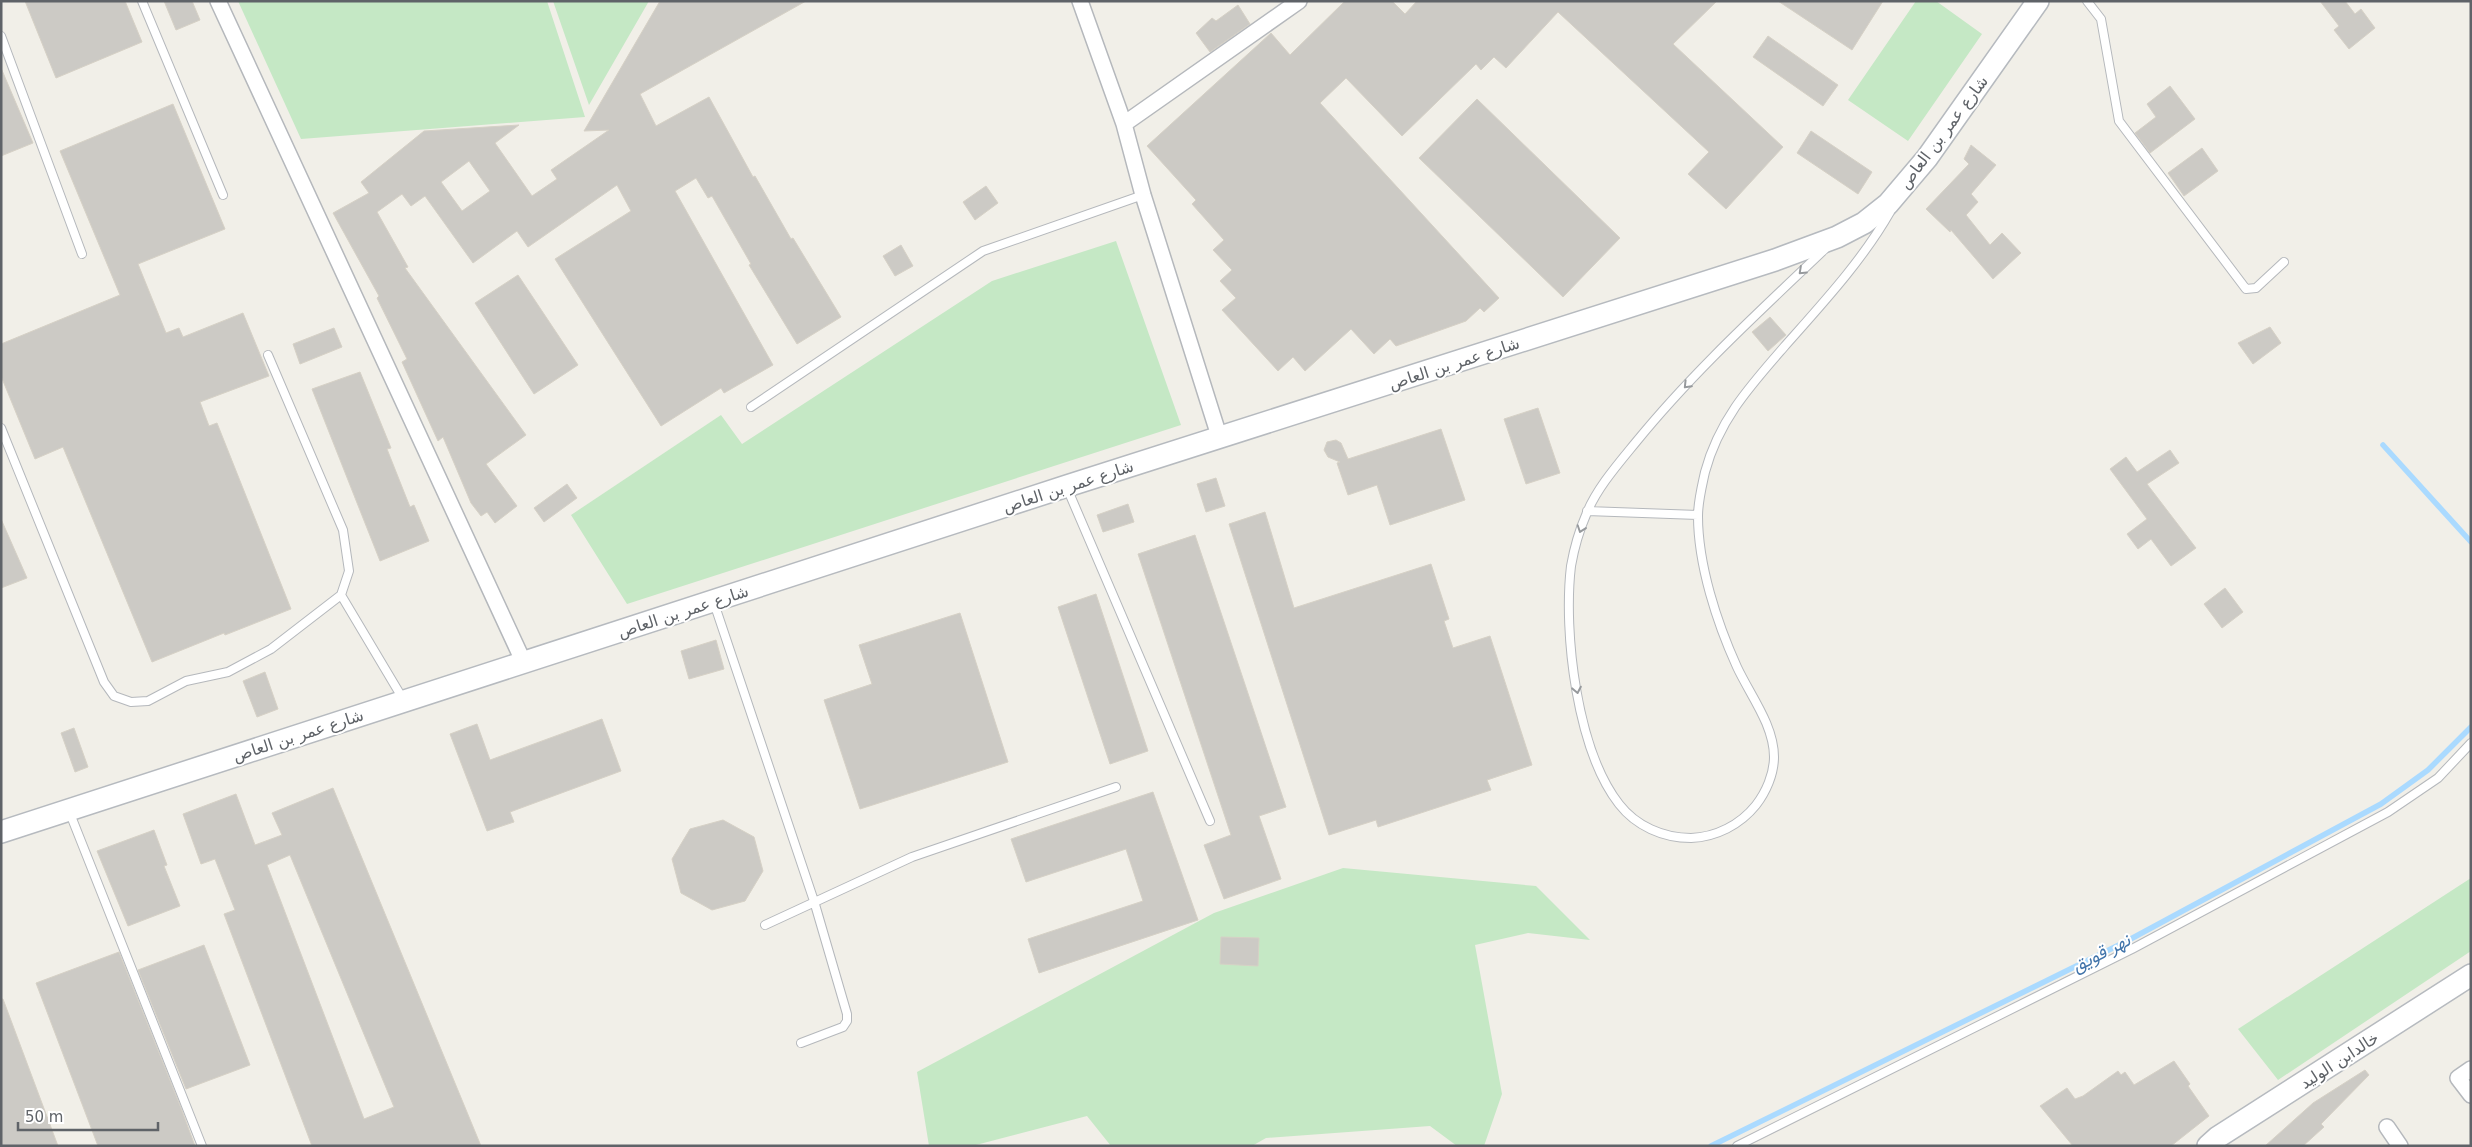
<svg xmlns="http://www.w3.org/2000/svg" width="2472" height="1147" viewBox="0 0 2472 1147" font-family="'DejaVu Sans',Vazirmatn,sans-serif">
	<style>
		.green { fill: #c5e8c5 }
		.lines { fill: none; stroke-linecap: round; stroke-linejoin: round }
		.stream { stroke: #aadaff; stroke-width: 5.5 }
		.building { fill: #cccac5; stroke: #d6d1c6; fill-rule: evenodd }
		.lane-casing { stroke: #b5b8bc; stroke-width: 10 }
		.street-casing { stroke: #b5b8bc; stroke-width: 18 }
		.secondary-casing { stroke: #b6babf; stroke-width: 24 }
		.lane { stroke: #fff; stroke-width: 8 }
		.street { stroke: #fff; stroke-width: 15 }
		.secondary { stroke: #fff; stroke-width: 21 }
		.oneway { stroke: #979a9d }
		.labels { text-anchor: middle; stroke-width: 4; stroke-linejoin: round; paint-order: stroke }
		.street-label { font-size: 16px; fill: #5f6368; stroke: #fff }
		.water-label { font-size: 18px; font-style: italic; fill: #4174aa; stroke: #fff }
	</style>
	<rect width="100%" height="100%" fill="#f1efe8"/>
	<path class="green" d="M 238,1 L 547,1 L 585,117 L 301,139 Z
		M 553,1 L 649,1 L 589,105 Z
		M 1916,1 L 1936,1 L 1982,34 L 1908,141 L 1848,100 Z
		M 1116,241 L 1181,425 L 627,604 L 571,515 L 721,415 L 742,444 L 992,281 Z
		M 1343,868 L 1536,886 L 1590,940 L 1528,933 L 1475,945 L 1502,1094 L 1484,1146 L 1457,1146 L 1430,1126 L 1266,1138 L 1252,1146 L 1111,1146 L 1087,1116 L 972,1146 L 929,1146 L 917,1072 L 1214,913 Z
		M 2471,878 L 2471,951 L 2278,1080 L 2238,1029 Z"/>
	<g class="lines">
		<path class="stream" d="M 2383,445 L 2471,542
			M 1711,1146 L 2127,941 L 2381,804 L 2428,770 L 2471,727"/>
	</g>
	<path class="building" d="M 25,1 L 125,1 L 142,42 L 56,78 Z
		M 164,1 L 192,1 L 200,20 L 176,30 Z
		M 660,1 L 806,1 L 640,94 L 656,126 L 709,97 L 753,177 L 755,176 L 791,239 L 793,238 L 841,317 L 797,344 L 749,265 L 751,264 L 712,196 L 708,198 L 696,178 L 675,191 L 773,365 L 724,393 L 721,388 L 661,426 L 555,259 L 631,211 L 617,185 L 528,247 L 517,231 L 473,263 L 425,196 L 411,206 L 402,194 L 377,212 L 408,267 L 405,268 L 526,435 L 486,464 L 517,506 L 495,523 L 487,512 L 481,516 L 471,503 L 443,437 L 438,441 L 402,362 L 407,359 L 377,298 L 379,296 L 333,213 L 369,193 L 361,182 L 424,131 L 519,125 L 495,143 L 532,196 L 557,179 L 551,170 L 609,130 L 584,131 ZM 469,161 L 490,191 L 462,211 L 441,182 Z
		M 1345,1 L 1392,1 L 1405,14 L 1417,1 L 1717,1 L 1673,44 L 1783,147 L 1726,209 L 1688,174 L 1709,152 L 1558,12 L 1506,68 L 1494,57 L 1481,70 L 1476,64 L 1402,136 L 1346,78 L 1320,103 L 1499,298 L 1484,312 L 1480,308 L 1466,321 L 1396,346 L 1390,339 L 1374,354 L 1351,329 L 1305,371 L 1293,357 L 1278,371 L 1222,310 L 1236,298 L 1220,281 L 1232,270 L 1213,250 L 1224,240 L 1192,204 L 1196,200 L 1147,146 L 1271,33 L 1290,55 Z
		M 1778,1 L 1883,1 L 1852,50 Z
		M 2320,1 L 2345,1 L 2355,14 L 2361,9 L 2375,28 L 2349,49 L 2334,30 L 2339,26 Z
		M 1238,5 L 1250,24 L 1210,52 L 1196,33 L 1212,18 L 1216,21 Z
		M 1768,36 L 1838,85 L 1823,106 L 1753,57 Z
		M 1,68 L 33,143 L 1,156 Z
		M 2170,86 L 2195,119 L 2150,153 L 2135,133 L 2156,117 L 2147,104 Z
		M 1477,99 L 1620,238 L 1563,297 L 1419,158 Z
		M 173,104 L 225,229 L 138,264 L 166,333 L 179,328 L 183,337 L 243,313 L 269,376 L 200,402 L 209,426 L 217,423 L 291,609 L 225,635 L 224,633 L 152,662 L 63,447 L 35,459 L 1,376 L 1,344 L 120,295 L 60,151 Z
		M 1811,131 L 1872,172 L 1858,194 L 1797,153 Z
		M 1971,145 L 1996,165 L 1971,194 L 1978,202 L 1966,215 L 1990,245 L 2002,233 L 2021,253 L 1993,279 L 1951,230 L 1950,232 L 1926,209 L 1969,164 L 1964,159 Z
		M 2202,148 L 2218,171 L 2184,196 L 2168,173 Z
		M 986,186 L 998,203 L 975,220 L 963,202 Z
		M 901,245 L 913,266 L 895,276 L 883,256 Z
		M 518,275 L 578,365 L 534,394 L 475,303 Z
		M 1770,317 L 1786,335 L 1768,351 L 1752,332 Z
		M 2270,327 L 2281,343 L 2253,364 L 2238,343 Z
		M 334,328 L 342,347 L 300,364 L 293,344 Z
		M 360,372 L 391,448 L 387,449 L 410,507 L 414,505 L 429,541 L 380,561 L 312,389 Z
		M 1538,408 L 1560,473 L 1526,484 L 1504,419 Z
		M 1441,429 L 1465,500 L 1390,525 L 1377,485 L 1348,495 L 1337,463 L 1340,462 L 1328,457 L 1324,450 L 1327,442 L 1336,440 L 1341,443 L 1348,459 Z
		M 2170,450 L 2179,463 L 2147,484 L 2196,548 L 2171,566 L 2151,539 L 2138,549 L 2127,534 L 2147,519 L 2110,469 L 2126,457 L 2137,472 Z
		M 1216,478 L 1225,506 L 1206,512 L 1197,484 Z
		M 567,484 L 577,498 L 544,522 L 534,508 Z
		M 1128,504 L 1134,522 L 1103,532 L 1097,515 Z
		M 1265,512 L 1294,608 L 1431,564 L 1449,619 L 1444,621 L 1453,648 L 1490,636 L 1532,765 L 1487,780 L 1491,790 L 1378,827 L 1376,820 L 1329,835 L 1229,524 Z
		M 1,519 L 27,578 L 1,588 Z
		M 1195,535 L 1286,807 L 1259,816 L 1281,879 L 1224,899 L 1204,845 L 1231,835 L 1138,554 Z
		M 2225,588 L 2243,612 L 2222,628 L 2204,604 Z
		M 1096,594 L 1148,751 L 1110,764 L 1058,607 Z
		M 960,613 L 1008,762 L 860,809 L 824,700 L 872,684 L 859,645 Z
		M 716,640 L 724,669 L 689,679 L 681,651 Z
		M 265,672 L 278,709 L 257,717 L 243,681 Z
		M 602,719 L 621,771 L 510,812 L 514,822 L 487,831 L 450,734 L 477,724 L 490,760 Z
		M 74,728 L 88,767 L 75,772 L 61,733 Z
		M 333,788 L 481,1146 L 312,1146 L 224,914 L 235,910 L 215,859 L 201,864 L 183,814 L 236,794 L 255,845 L 282,835 L 272,813 ZM 290,855 L 394,1107 L 364,1119 L 267,865 Z
		M 1153,792 L 1198,920 L 1039,973 L 1028,939 L 1143,901 L 1126,849 L 1026,882 L 1011,839 Z
		M 723,820 L 754,837 L 763,871 L 745,901 L 712,910 L 681,893 L 672,859 L 690,829 Z
		M 154,830 L 167,865 L 164,866 L 180,906 L 128,926 L 97,851 Z
		M 1221,937 L 1259,938 L 1258,966 L 1220,964 Z
		M 204,945 L 250,1065 L 186,1089 L 138,970 Z
		M 119,952 L 181,1108 L 195,1146 L 98,1146 L 36,983 Z
		M 1,999 L 3,999 L 58,1146 L 1,1146 Z
		M 2174,1061 L 2190,1084 L 2188,1086 L 2209,1116 L 2171,1146 L 2073,1146 L 2040,1106 L 2067,1088 L 2075,1099 L 2083,1096 L 2118,1071 L 2121,1075 L 2125,1072 L 2134,1085 Z
		M 2365,1070 L 2369,1075 L 2321,1124 L 2324,1127 L 2303,1146 L 2265,1146 L 2313,1103 Z"/>
	<g class="lines">
		<g class="lane-casing">
			<path id="lane" d="M 142,1 L 223,195
				M 2087,1 L 2101,19 L 2119,121 L 2246,289 L 2256,288 L 2284,262
				M 1,36 L 82,254
				M 1825,249 C 1760,311 1693,372 1636,442 C 1618,464 1596,489 1586,515 C 1579,531 1574,549 1571,566 C 1563,633 1577,750 1619,804 C 1636,826 1663,838 1691,838 C 1716,837 1740,825 1756,805 C 1766,792 1774,774 1774,757 C 1774,725 1750,695 1737,667 C 1717,623 1698,565 1698,516 C 1698,501 1702,486 1705,472 C 1719,420 1750,386 1784,347 C 1822,304 1862,261 1890,212
				M 751,407 L 983,251 L 1143,195
				M 1,428 L 104,682 L 114,696 L 131,702 L 148,701 L 186,681 L 228,672 L 271,649 L 341,595 L 349,571 L 343,530 L 268,355
				M 1067,488 L 1210,821
				M 1587,511 L 1698,515
				M 341,595 L 403,699
				M 714,603 L 814,901 L 847,1014 L 847,1021 L 843,1027 L 801,1043
				M 69,811 L 202,1146
				M 765,925 L 912,857 L 1116,787
				M 1737,1146 L 2132,949 L 2388,812 L 2438,778 L 2471,743"/>
		</g>
		<g class="street-casing">
			<path id="street" d="M 218,1 L 524,663
				M 1080,1 L 1124,124 L 1143,195 L 1220,439
				M 1124,124 L 1299,1
				M 2471,1069 L 2458,1078 L 2471,1095
				M 2387,1127 L 2400,1146"/>
		</g>
		<g class="secondary-casing">
			<path id="secondary" d="M 1,832 L 1067,486 L 1775,260 L 1837,237 L 1864,223 L 1888,204 L 1927,158 L 2038,1
				M 2208,1146 L 2218,1137 L 2471,975"/>
		</g>
		<use href="#lane" class="lane"/>
		<use href="#street" class="street"/>
		<use href="#secondary" class="secondary"/>
	</g>
	<defs><path id="oneway-chevron" d="M-2-3.5L2.5 0L-2 3.5" fill="none" stroke-width="1.6" stroke-linecap="round" stroke-linejoin="round" transform="scale(1.25)"/></defs>
	<g class="oneway">
		<use href="#oneway-chevron" transform="translate(1802 271) rotate(137)"/>
		<use href="#oneway-chevron" transform="translate(1687 385) rotate(134)"/>
		<use href="#oneway-chevron" transform="translate(1581 529) rotate(109)"/>
		<use href="#oneway-chevron" transform="translate(1577 690) rotate(79)"/>
	</g>
	<g class="labels">
		<g class="street-label">
			<text transform="translate(1943 132) rotate(-53)" y="6">شارع عمر بن العاص</text>
			<text transform="translate(1454 363) rotate(-18)" y="6">شارع عمر بن العاص</text>
			<text transform="translate(1068 486) rotate(-18)" y="6">شارع عمر بن العاص</text>
			<text transform="translate(683 611) rotate(-18)" y="6">شارع عمر بن العاص</text>
			<text transform="translate(298 735) rotate(-18)" y="6">شارع عمر بن العاص</text>
			<text transform="translate(2339 1060) rotate(-33)" y="6">خالدابن الوليد</text>
		</g>
		<g class="water-label">
			<text transform="translate(2101 953) rotate(-27)" y="6">نهر قويق</text>
		</g>
	</g>
	<rect width="2472" height="1147" fill="none" stroke="#5f6368" stroke-width="5"/>
	<path d="M18 1122v8h140v-8" fill="none" stroke="#5f6368" stroke-width="2.5"/>
	<text x="25" y="1122" font-size="15" fill="#5f6368" stroke="#ffffff" stroke-width="4" paint-order="stroke">50 m</text>
</svg>
